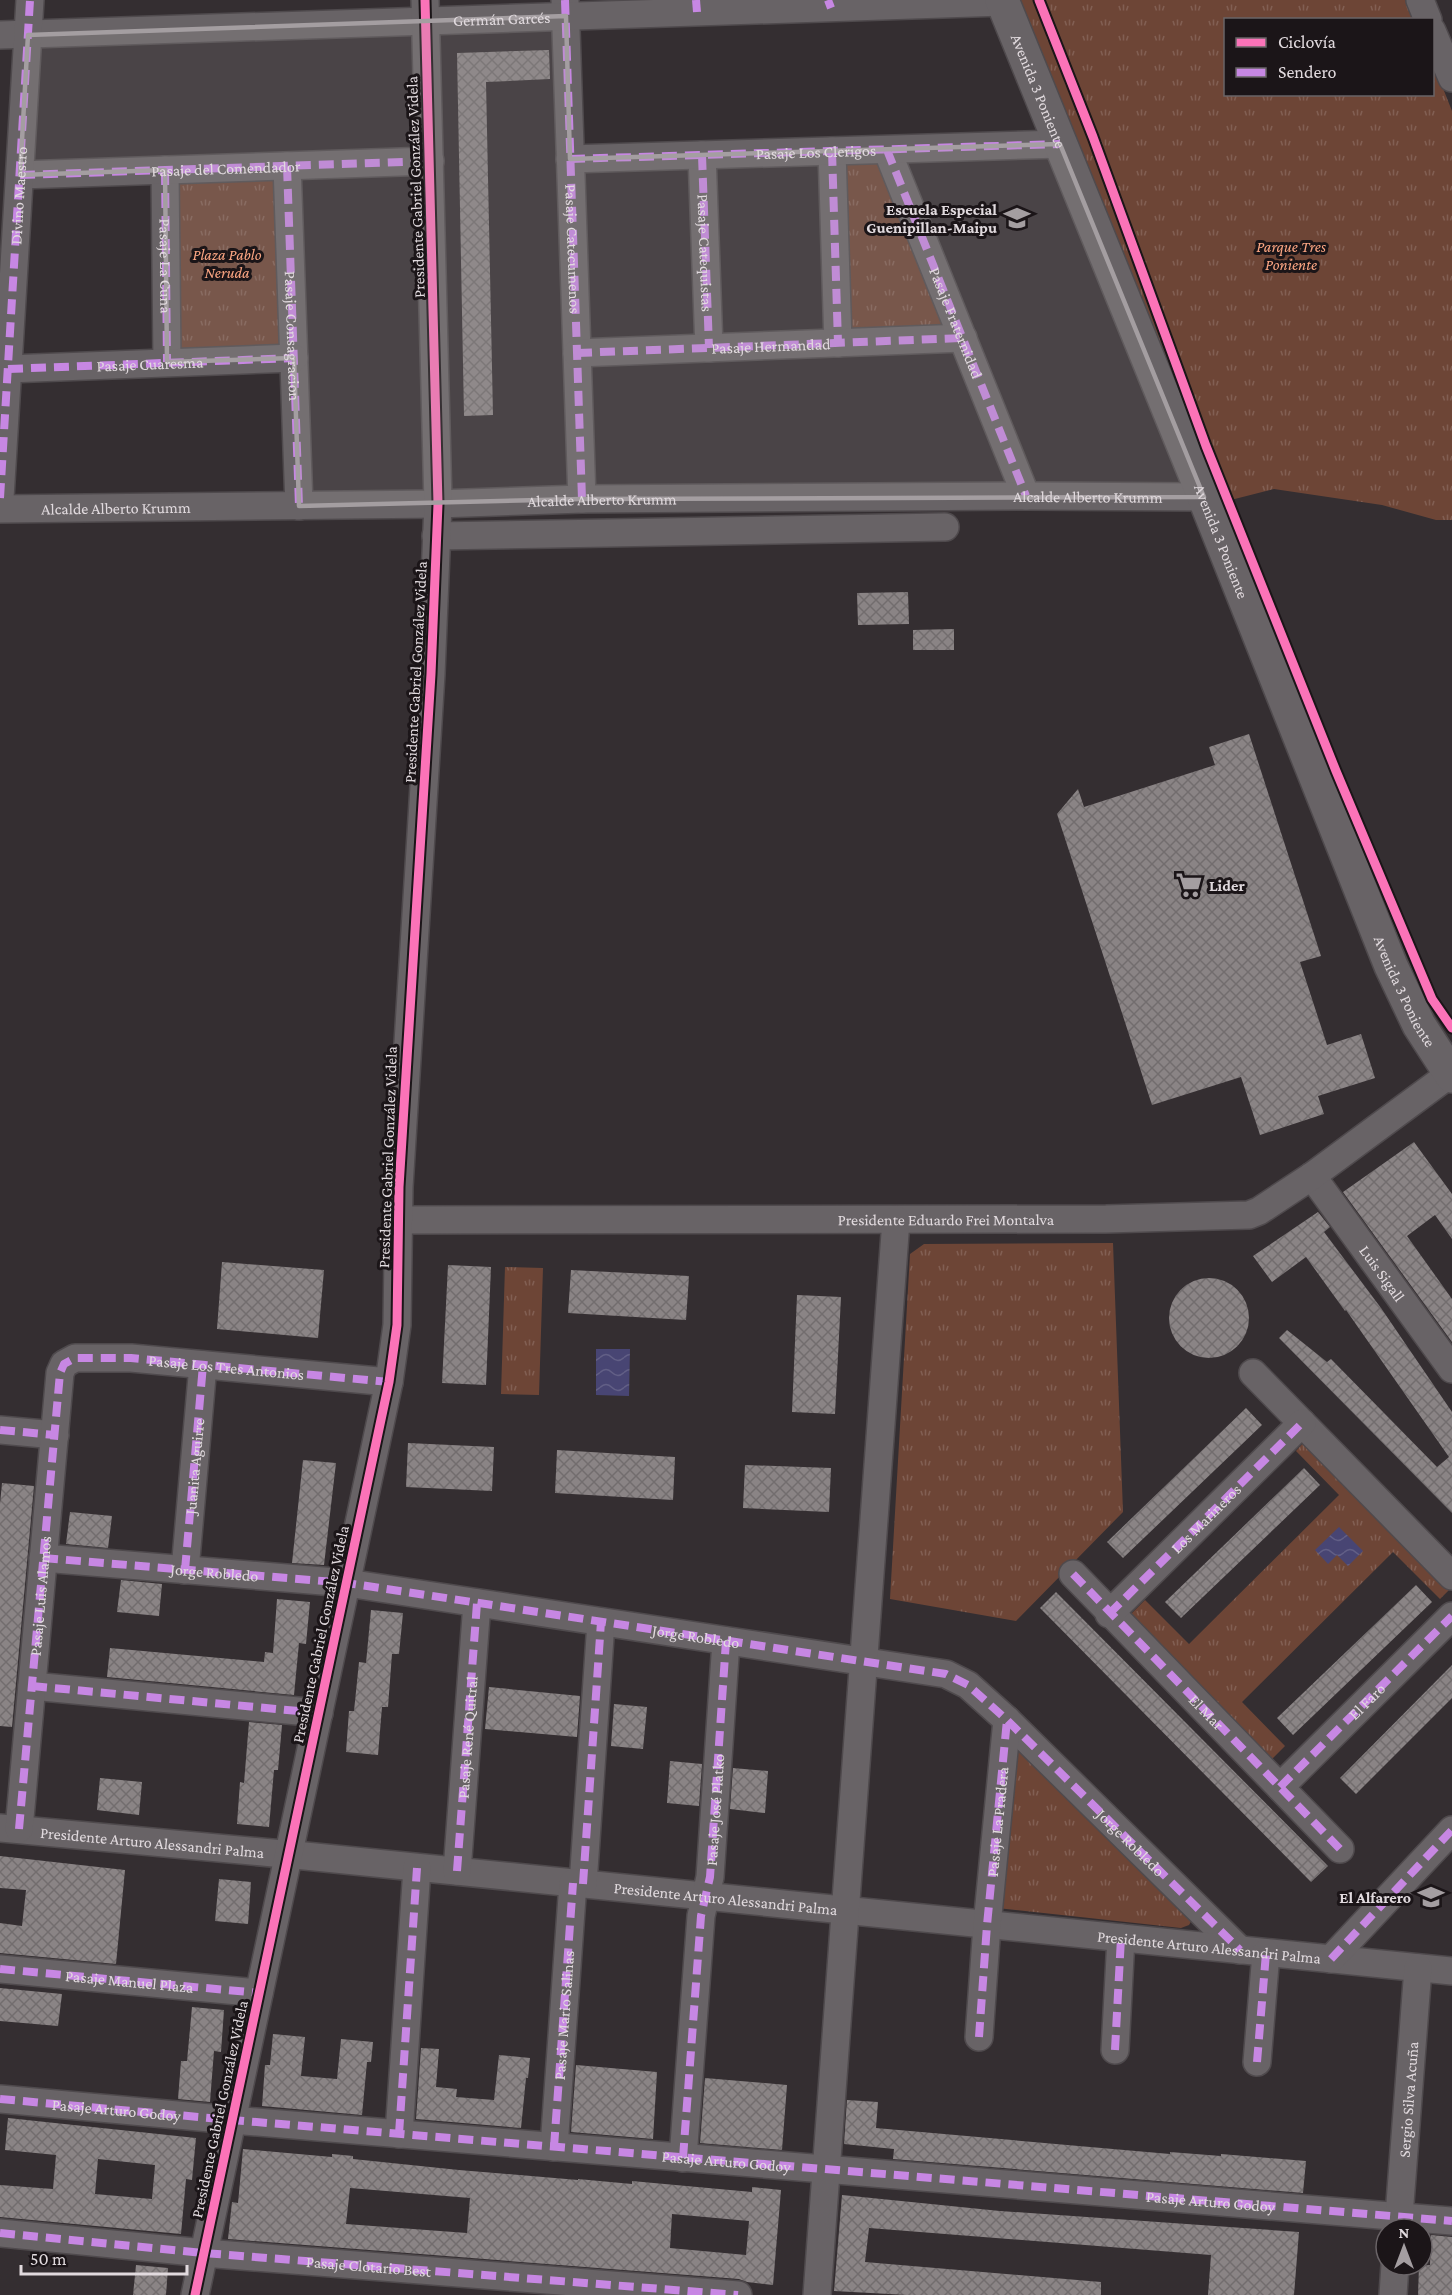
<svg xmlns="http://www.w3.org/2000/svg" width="1452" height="2295" viewBox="0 0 1452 2295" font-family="'Crimson Pro',serif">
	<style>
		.grass { fill: url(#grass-tufts) }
		.water { fill: url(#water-waves) }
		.building { fill: url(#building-cross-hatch); fill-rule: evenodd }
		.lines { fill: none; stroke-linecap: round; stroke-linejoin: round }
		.street-casing { stroke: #4f4a4d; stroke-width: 30 }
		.secondary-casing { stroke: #4f4a4d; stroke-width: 36 }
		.street { stroke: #686366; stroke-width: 27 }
		.secondary { stroke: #686366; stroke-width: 33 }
		.quiet { stroke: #c787e3; stroke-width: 8; stroke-dasharray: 15 8; stroke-linecap: butt }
		.cycleway-casing { stroke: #1b1518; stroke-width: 13 }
		.cycleway { stroke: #fb73b8; stroke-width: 9 }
		.marked { fill: #a49ea1; fill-opacity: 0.2; stroke: #a49ea1; stroke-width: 4.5; stroke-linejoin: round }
		.labels { text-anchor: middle; stroke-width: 6; stroke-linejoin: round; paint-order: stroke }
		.street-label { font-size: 16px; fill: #e1dade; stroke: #1b1518 }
		.poi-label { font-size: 16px; font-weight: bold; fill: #e1dade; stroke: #1b1518; text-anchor: end }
		.park-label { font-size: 16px; font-style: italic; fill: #fca683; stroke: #1b1518 }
	</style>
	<defs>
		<pattern id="grass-tufts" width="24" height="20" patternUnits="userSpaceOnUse" patternTransform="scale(1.5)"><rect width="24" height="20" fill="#6d4536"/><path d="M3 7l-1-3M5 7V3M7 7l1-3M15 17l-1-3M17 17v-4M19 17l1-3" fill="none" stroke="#825f53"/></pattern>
		<pattern id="water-waves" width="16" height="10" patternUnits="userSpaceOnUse" patternTransform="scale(1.5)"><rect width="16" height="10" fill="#484573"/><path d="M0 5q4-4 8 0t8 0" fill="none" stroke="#625f86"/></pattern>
		<pattern id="building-cross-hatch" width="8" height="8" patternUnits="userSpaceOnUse" patternTransform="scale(1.5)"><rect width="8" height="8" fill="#8a8485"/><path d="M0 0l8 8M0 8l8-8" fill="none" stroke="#726d6e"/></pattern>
	</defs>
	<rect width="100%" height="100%" fill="#342e31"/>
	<path class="grass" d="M 1015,0 L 1407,0 L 1415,19 L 1226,20 L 1226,94 L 1432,94 L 1433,63 L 1452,111 L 1452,520 L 1436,520 L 1382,505 L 1274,489 L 1219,503 Z
		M 842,158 L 875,158 L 947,331 L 847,334 Z
		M 176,173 L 281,179 L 287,346 L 179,355 Z
		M 1113,1243 L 1123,1512 L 1016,1621 L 890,1599 L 910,1254 L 924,1244 Z
		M 505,1267 L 543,1268 L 539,1395 L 501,1394 Z
		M 1304,1442 L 1450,1589 L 1440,1599 L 1393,1552 L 1242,1702 L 1285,1746 L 1271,1760 L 1128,1617 L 1145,1600 L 1189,1644 L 1339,1495 L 1296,1451 Z
		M 1012,1742 L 1193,1918 L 1189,1925 L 1181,1928 L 997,1908 Z"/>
	<path class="water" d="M 596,1349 L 630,1349 L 629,1396 L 596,1395 Z
		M 1339,1527 L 1363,1551 L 1348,1566 L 1337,1555 L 1328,1564 L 1315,1550 Z"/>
	<path class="building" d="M 549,50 L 550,79 L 486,82 L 493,415 L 464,416 L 457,53 Z
		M 908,592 L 909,624 L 858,625 L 857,593 Z
		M 954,629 L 954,650 L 913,650 L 913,630 Z
		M 1249,734 L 1321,956 L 1300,962 L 1327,1045 L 1361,1034 L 1375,1078 L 1318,1096 L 1324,1114 L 1260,1135 L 1241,1077 L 1152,1105 L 1057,814 L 1078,789 L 1084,807 L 1215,765 L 1209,747 Z
		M 1414,1142 L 1452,1194 L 1452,1239 L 1435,1215 L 1407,1236 L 1452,1299 L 1452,1342 L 1343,1192 Z
		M 1318,1212 L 1330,1227 L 1324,1232 L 1381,1308 L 1452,1412 L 1452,1513 L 1279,1338 L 1287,1330 L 1327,1362 L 1331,1359 L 1437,1467 L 1449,1457 L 1346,1310 L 1345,1311 L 1306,1257 L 1272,1282 L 1253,1256 Z
		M 222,1262 L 324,1270 L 318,1338 L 217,1329 Z
		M 448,1265 L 491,1267 L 486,1385 L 442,1383 Z
		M 571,1270 L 689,1276 L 686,1320 L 568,1313 Z
		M1169 1318a40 40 0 1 1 80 0a40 40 0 1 1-80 0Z
		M 797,1295 L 841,1297 L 835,1414 L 792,1412 Z
		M 1246,1408 L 1262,1425 L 1123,1558 L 1107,1542 Z
		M 408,1443 L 494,1447 L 492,1491 L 406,1487 Z
		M 557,1450 L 675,1457 L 673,1500 L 555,1493 Z
		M 303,1460 L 336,1463 L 324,1565 L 292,1563 Z
		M 745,1465 L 831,1468 L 829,1512 L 743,1508 Z
		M 1304,1468 L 1320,1485 L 1181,1618 L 1165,1602 Z
		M 2,1483 L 34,1486 L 12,1727 L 0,1726 L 0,1504 Z
		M 70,1512 L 112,1516 L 108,1548 L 66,1544 Z
		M 121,1580 L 162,1584 L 159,1616 L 117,1612 Z
		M 1416,1585 L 1432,1602 L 1293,1735 L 1277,1718 Z
		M 1056,1592 L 1328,1866 L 1311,1882 L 1040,1608 Z
		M 277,1599 L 310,1602 L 306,1644 L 299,1643 L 294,1695 L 107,1677 L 110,1648 L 264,1662 L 265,1652 L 273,1653 Z
		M 371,1610 L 403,1613 L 399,1654 L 392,1654 L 388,1707 L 382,1707 L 378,1755 L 346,1752 L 349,1711 L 354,1711 L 359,1662 L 366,1663 Z
		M 1452,1665 L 1452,1698 L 1356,1794 L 1340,1778 Z
		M 489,1687 L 580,1696 L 577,1737 L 485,1729 Z
		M 614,1704 L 647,1707 L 643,1749 L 611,1746 Z
		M 249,1722 L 282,1725 L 278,1770 L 274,1770 L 269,1827 L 237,1824 L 240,1782 L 244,1783 Z
		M 670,1761 L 702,1764 L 699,1806 L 667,1803 Z
		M 733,1768 L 768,1771 L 765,1813 L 730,1809 Z
		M 100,1778 L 142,1782 L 139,1815 L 97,1810 Z
		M 0,1856 L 125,1870 L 116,1964 L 0,1953 L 0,1923 L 22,1926 L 26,1890 L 0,1888 Z
		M 219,1879 L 251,1882 L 248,1924 L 215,1921 Z
		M 0,1988 L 62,1994 L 58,2026 L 0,2021 Z
		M 192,2007 L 224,2010 L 221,2052 L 214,2051 L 210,2102 L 178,2099 L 181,2061 L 187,2061 Z
		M 273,2034 L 305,2037 L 301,2076 L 337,2079 L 341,2039 L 373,2042 L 371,2062 L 367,2062 L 362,2115 L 262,2106 L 265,2065 L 270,2065 Z
		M 421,2048 L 439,2049 L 436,2087 L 457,2089 L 456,2097 L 494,2100 L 499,2055 L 530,2058 L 528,2078 L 526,2078 L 521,2128 L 416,2119 Z
		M 576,2065 L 657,2072 L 653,2139 L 571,2132 Z
		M 705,2078 L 787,2085 L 782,2150 L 700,2143 Z
		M 847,2100 L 878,2102 L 876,2128 L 1170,2154 L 1170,2152 L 1221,2156 L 1221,2154 L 1306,2161 L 1303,2193 L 893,2159 L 894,2149 L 844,2144 Z
		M 8,2118 L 196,2138 L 192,2180 L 186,2179 L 181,2234 L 0,2217 L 0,2185 L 53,2189 L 56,2155 L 5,2150 ZM 98,2159 L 155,2165 L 152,2199 L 95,2194 Z
		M 243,2149 L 332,2157 L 332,2154 L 353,2156 L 353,2159 L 459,2170 L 578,2180 L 578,2179 L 632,2184 L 632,2181 L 752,2192 L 752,2187 L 781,2190 L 773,2285 L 747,2282 L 739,2279 L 228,2239 L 232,2202 L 238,2203 ZM 350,2188 L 470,2198 L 467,2233 L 346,2224 ZM 672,2214 L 749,2221 L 746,2255 L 670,2248 Z
		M 842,2195 L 1000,2211 L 1299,2232 L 1294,2295 L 1208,2295 L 1211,2255 L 869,2228 L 865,2262 L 1101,2282 L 1101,2295 L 907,2295 L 834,2291 Z
		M 1431,2235 L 1452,2237 L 1452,2295 L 1418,2295 L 1419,2266 L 1430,2265 Z
		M 136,2265 L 168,2268 L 166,2295 L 133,2295 Z"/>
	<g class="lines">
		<g class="street-casing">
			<g id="street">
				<path id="s1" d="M 565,0 L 582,499"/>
				<path d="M 1420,0 L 1428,20"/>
				<path d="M 1432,31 L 1452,78"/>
				<path id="s2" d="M 0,35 L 1003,2"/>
				<path d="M 887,150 L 1026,496"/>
				<path d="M 832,151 L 838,343"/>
				<path id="s3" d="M 702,155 L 709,348"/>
				<path d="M 570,159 L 1060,144"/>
				<path d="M 287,166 L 299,506"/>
				<path d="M 165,170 L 167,362"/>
				<path d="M 20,175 L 430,161"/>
				<path d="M 577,353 L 963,338"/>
				<path d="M 8,369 L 294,358"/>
				<path d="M 0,498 L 30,0"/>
				<path id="s4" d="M 0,509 L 438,504 L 582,499 L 1026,496 L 1204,497"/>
				<path d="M 436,536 L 945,527"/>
				<path id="s5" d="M 1312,1176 L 1452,1369"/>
				<path id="s6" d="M 397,1220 L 1106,1219 L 1249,1215 L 1259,1211 L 1312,1176 L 1450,1074"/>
				<path d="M 1253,1373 L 1452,1576"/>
				<path d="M 0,1430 L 55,1435"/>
				<path id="s7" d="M 43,1558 L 347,1583 L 946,1674 L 968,1685 L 1007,1720 L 1240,1950"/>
				<path id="s8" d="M 185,1570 L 203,1365"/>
				<path d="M 1073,1574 L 1340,1849"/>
				<path d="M 1109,1614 L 1302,1423"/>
				<path d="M 32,1686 L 319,1713"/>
				<path id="s9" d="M 1280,1787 L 1452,1616"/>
				<path id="s10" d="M 0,1828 L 305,1856 L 1452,1971"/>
				<path id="s11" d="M 19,1829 L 60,1373 L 64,1364 L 75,1358 L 131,1358 L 389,1382"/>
				<path d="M 457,1871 L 477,1603"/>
				<path d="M 583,1884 L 601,1622"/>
				<path d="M 1331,1959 L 1452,1830"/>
				<path d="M 0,1969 L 259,1993"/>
				<path d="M 979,2037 L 987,1925 L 1007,1720"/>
				<path d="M 1115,2050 L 1121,1938"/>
				<path d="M 1257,2062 L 1266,1953"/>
				<path d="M 0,2099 L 232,2120 L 1452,2221"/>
				<path d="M 399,2134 L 417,1868"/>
				<path id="s12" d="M 554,2147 L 573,1883"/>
				<path id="s13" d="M 683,2158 L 701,1916 L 710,1877 L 726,1641"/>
				<path id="s14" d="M 1398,2229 L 1418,1968"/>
				<path d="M 0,2233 L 204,2253 L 738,2295"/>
				<path d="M 195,2295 L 389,1382 L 397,1325 L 399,1187 L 431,674 L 438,504 L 425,0"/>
				<path d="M 817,2295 L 896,1220"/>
				<path d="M 1393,2295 L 1395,2265"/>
			</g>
		</g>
		<g class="secondary-casing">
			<g id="secondary">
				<path id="s15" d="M 1002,0 L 1195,474 L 1391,966 L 1419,1025 L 1452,1076"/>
			</g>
		</g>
		<use href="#street" class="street"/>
		<use href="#secondary" class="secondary"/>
		<g class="quiet">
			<path d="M 565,0 L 582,499"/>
			<path d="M 696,0 L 697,12"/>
			<path d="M 828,0 L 831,8"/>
			<path id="s16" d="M 887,150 L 1026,496"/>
			<path d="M 832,151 L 838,343"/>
			<path d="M 702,155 L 709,348"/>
			<path id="s17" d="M 570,159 L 1060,144"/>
			<path id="s18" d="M 287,166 L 299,506"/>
			<path id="s19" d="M 165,170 L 167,362"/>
			<path id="s20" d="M 20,175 L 430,161"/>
			<path id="s21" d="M 577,353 L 963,338"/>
			<path id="s22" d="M 8,369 L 294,358"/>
			<path id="s23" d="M 0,498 L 30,0"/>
			<path d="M 0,1430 L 55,1435"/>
			<path d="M 43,1558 L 347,1583 L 946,1674 L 968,1685 L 1007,1720 L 1240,1950"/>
			<path d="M 185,1570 L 203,1365"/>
			<path id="s24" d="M 1073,1574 L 1340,1849"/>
			<path id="s25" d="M 1109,1614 L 1302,1423"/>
			<path d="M 32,1686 L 319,1713"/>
			<path d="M 1280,1787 L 1452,1616"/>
			<path d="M 19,1829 L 60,1373 L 64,1364 L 75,1358 L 131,1358 L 389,1382"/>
			<path id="s26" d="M 457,1871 L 477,1603"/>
			<path d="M 583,1884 L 601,1622"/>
			<path d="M 1331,1959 L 1452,1830"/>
			<path id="s27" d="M 0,1969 L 259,1993"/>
			<path id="s28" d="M 979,2037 L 987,1925 L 1007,1720"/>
			<path d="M 1115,2050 L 1121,1938"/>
			<path d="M 1257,2062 L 1266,1953"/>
			<path id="s29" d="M 0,2099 L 232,2120 L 1452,2221"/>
			<path d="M 399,2134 L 417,1868"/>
			<path d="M 554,2147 L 573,1883"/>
			<path d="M 683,2158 L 701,1916 L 710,1877 L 726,1641"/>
			<path id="s30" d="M 0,2233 L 204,2253 L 738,2295"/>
		</g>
		<g class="cycleway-casing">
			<path id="cycleway" d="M 1039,0 L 1093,137 L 1206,446 L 1336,771 L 1432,999 L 1452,1028
				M 195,2295 L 389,1382 L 397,1325 L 399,1187 L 431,674 L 438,504 L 425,0"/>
		</g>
		<use href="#cycleway" class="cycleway"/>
	</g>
	<path class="marked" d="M 566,16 L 570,159 L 1060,144 L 1204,497 L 582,499 L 299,506 L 294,358 L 167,362 L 165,170 L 20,175 L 28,35 Z"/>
	<defs>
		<g id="school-bare" transform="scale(2.07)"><path d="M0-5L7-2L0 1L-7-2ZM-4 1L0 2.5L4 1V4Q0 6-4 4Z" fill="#a49ea1" stroke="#1b1518" stroke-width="2.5" paint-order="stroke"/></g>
		<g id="supermarket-bare" transform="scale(2.07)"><path d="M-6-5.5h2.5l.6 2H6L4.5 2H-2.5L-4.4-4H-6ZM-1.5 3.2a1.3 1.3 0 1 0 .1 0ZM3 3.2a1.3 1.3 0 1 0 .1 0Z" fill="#a49ea1" stroke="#1b1518" stroke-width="2.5" paint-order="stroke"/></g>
	</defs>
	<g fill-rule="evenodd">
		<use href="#school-bare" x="1017" y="218"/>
		<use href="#supermarket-bare" x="1189" y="885"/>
		<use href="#school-bare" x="1431" y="1897"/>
	</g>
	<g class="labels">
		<g class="street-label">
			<text dy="6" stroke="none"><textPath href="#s2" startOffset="502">Germán Garcés</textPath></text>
			<text dy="6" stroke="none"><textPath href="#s15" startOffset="98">Avenida 3 Poniente</textPath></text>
			<text dy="6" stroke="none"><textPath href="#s17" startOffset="246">Pasaje Los Clerigos</textPath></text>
			<text dy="6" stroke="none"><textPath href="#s20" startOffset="206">Pasaje del Comendador</textPath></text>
			<text transform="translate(415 187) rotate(-92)" y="6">Presidente Gabriel González Videla</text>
			<text dy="6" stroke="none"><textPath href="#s23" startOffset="303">Divino Maestro</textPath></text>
			<text dy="6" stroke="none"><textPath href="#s1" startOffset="249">Pasaje Catecumenos</textPath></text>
			<text dy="6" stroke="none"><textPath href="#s3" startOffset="98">Pasaje Catequistas</textPath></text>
			<text dy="6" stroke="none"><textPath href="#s19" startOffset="96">Pasaje La Cuna</textPath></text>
			<text dy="6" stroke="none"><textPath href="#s16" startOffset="186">Pasaje Fraternidad</textPath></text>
			<text dy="6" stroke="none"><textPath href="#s18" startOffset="170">Pasaje Consagracion</textPath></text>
			<text dy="6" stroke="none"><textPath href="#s21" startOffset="194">Pasaje Hermandad</textPath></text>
			<text dy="6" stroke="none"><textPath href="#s22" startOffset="142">Pasaje Cuaresma</textPath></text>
			<text dy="6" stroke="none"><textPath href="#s4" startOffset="1088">Alcalde Alberto Krumm</textPath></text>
			<text dy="6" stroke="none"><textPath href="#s4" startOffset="602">Alcalde Alberto Krumm</textPath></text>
			<text dy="6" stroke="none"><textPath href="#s4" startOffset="116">Alcalde Alberto Krumm</textPath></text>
			<text dy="6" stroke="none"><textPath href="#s15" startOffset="584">Avenida 3 Poniente</textPath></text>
			<text transform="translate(415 672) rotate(-87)" y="6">Presidente Gabriel González Videla</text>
			<text dy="6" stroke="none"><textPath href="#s15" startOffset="1070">Avenida 3 Poniente</textPath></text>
			<text transform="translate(387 1157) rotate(-88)" y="6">Presidente Gabriel González Videla</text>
			<text dy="6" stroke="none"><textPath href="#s6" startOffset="549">Presidente Eduardo Frei Montalva</textPath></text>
			<text dy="6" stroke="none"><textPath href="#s5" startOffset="120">Luis Sigall</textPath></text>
			<text dy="6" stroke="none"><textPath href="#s11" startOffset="632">Pasaje Los Tres Antonios</textPath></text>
			<text dy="6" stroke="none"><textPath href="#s8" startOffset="104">Juanita Aguirre</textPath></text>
			<text dy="6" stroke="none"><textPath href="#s25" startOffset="136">Los Marineros</textPath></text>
			<text dy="6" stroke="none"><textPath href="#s7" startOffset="172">Jorge Robledo</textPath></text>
			<text dy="6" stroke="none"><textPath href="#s11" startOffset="234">Pasaje Luis Alamos</textPath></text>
			<text transform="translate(320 1634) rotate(-78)" y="6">Presidente Gabriel González Videla</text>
			<text dy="6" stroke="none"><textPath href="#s7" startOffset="658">Jorge Robledo</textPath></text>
			<text dy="6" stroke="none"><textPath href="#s9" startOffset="122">El Faro</textPath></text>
			<text dy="6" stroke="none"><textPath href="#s24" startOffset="192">El Mar</textPath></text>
			<text dy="6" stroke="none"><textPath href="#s26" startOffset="134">Pasaje René Quitral</textPath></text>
			<text dy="6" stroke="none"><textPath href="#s13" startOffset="350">Pasaje José Platko</textPath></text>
			<text dy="6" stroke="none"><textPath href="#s28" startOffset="216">Pasaje La Pradera</textPath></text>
			<text dy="6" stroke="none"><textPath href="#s10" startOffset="153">Presidente Arturo Alessandri Palma</textPath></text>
			<text dy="6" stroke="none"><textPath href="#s7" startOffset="1162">Jorge Robledo</textPath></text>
			<text dy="6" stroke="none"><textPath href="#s10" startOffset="729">Presidente Arturo Alessandri Palma</textPath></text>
			<text dy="6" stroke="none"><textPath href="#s10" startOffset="1215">Presidente Arturo Alessandri Palma</textPath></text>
			<text dy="6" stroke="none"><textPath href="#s27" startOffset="130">Pasaje Manuel Plaza</textPath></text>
			<text dy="6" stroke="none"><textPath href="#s12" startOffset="132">Pasaje Mario Salinas</textPath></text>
			<text dy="6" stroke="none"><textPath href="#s14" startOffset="130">Sergio Silva Acuña</textPath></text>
			<text transform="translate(219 2109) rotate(-78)" y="6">Presidente Gabriel González Videla</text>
			<text dy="6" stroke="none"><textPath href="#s29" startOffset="117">Pasaje Arturo Godoy</textPath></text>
			<text dy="6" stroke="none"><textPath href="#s29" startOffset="729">Pasaje Arturo Godoy</textPath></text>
			<text dy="6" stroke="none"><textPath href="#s29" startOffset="1215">Pasaje Arturo Godoy</textPath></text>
			<text dy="6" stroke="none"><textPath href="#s30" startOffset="370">Pasaje Clotario Best</textPath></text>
		</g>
		<g class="poi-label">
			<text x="997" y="215">Escuela Especial<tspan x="997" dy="18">Guenipillan-Maipu</tspan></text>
			<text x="1209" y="891" text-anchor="start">Lider</text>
			<text x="1411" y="1903">El Alfarero</text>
		</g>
		<g class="park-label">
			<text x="1291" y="252">Parque Tres<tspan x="1291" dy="18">Poniente</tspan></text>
			<text x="227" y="260">Plaza Pablo<tspan x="227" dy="18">Neruda</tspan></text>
		</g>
	</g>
	<rect x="1224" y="18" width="210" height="78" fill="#1b1518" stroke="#6a6467" stroke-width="1.5"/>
	<rect x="1236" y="38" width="30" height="9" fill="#fb73b8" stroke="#6a6467" stroke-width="1.5"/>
	<text x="1278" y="48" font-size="18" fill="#e1dade">Ciclovía</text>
	<rect x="1236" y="68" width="30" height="9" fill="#c787e3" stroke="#6a6467" stroke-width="1.5"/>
	<text x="1278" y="78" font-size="18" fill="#e1dade">Sendero</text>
	<g transform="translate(1404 2247)"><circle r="28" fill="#1b1518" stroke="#6a6467" stroke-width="1.5"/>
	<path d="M0-4.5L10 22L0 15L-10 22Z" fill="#a49ea1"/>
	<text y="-9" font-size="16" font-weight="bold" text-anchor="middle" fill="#e1dade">N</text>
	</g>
	<path d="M21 2265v9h166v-9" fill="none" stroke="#e1dade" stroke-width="3"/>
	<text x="30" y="2265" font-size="18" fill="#e1dade" stroke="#1b1518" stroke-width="4.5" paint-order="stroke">50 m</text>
</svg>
